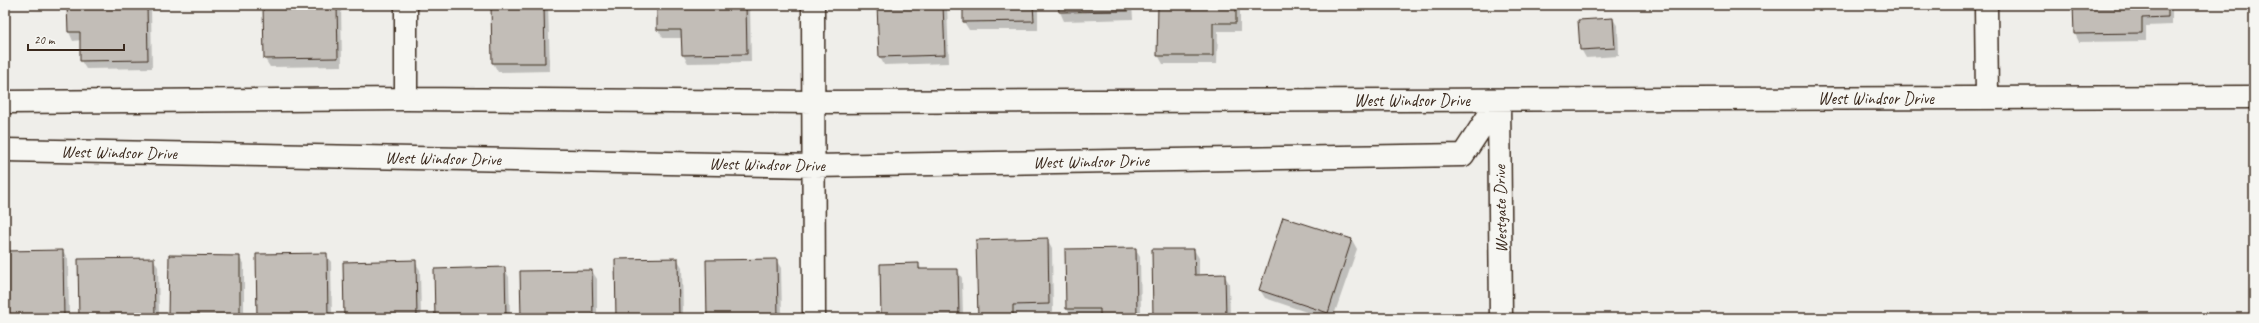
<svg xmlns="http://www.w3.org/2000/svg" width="2259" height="323" viewBox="0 0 2259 323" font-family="Caveat,sans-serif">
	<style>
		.shadow { fill: #0003 }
		.building { fill: #c2bdb7; stroke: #3b2a1e }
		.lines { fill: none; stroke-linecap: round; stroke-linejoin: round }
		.minor-casing { stroke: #3b2a1e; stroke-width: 25 }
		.minor { stroke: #f6f6f2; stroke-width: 22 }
		.labels { text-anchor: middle; stroke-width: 4; stroke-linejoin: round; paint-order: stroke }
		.street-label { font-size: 17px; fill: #3b2a1e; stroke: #f6f6f2 }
	</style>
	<rect width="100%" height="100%" fill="#efeeea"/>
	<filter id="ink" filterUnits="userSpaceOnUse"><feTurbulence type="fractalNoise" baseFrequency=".025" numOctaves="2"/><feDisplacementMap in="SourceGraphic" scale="8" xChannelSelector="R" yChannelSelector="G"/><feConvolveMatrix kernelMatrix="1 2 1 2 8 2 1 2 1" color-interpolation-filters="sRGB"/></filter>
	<g filter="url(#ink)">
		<path class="shadow" d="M 68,5 L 149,5 L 151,8 L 152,68 L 86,69 L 81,61 L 81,40 L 73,41 L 69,32 Z
			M 264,5 L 341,5 L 342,66 L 270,67 L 265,59 Z
			M 492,5 L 548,5 L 550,71 L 498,72 L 493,63 Z
			M 658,5 L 750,5 L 751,62 L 688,63 L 683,55 L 683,38 L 663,38 L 658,30 Z
			M 878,5 L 947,5 L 949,63 L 884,65 L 880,57 Z
			M 964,5 L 1038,5 L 1038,30 L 969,30 L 964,22 Z
			M 1059,5 L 1132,5 L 1133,19 L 1064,21 L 1060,12 Z
			M 1159,5 L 1240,5 L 1240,31 L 1218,31 L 1217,64 L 1163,64 L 1158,55 Z
			M 2074,5 L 2172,5 L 2172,25 L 2146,26 L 2146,41 L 2079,42 L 2075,34 Z
			M 1613,19 L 1618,27 L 1619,56 L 1586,58 L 1581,49 Z
			M 1284,218 L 1352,240 L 1357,249 L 1333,318 L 1324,318 L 1265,298 L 1260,290 Z
			M 1047,239 L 1052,248 L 1053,312 L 1017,313 L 1017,318 L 979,318 Z
			M 1135,249 L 1140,257 L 1141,318 L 1072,317 L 1067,309 L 1066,250 Z
			M 1153,250 L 1194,250 L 1199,258 L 1199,276 L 1224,275 L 1229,283 L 1230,318 L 1154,318 Z
			M 63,251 L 68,259 L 69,318 L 5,318 L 5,252 Z
			M 326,254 L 331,262 L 332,318 L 258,318 Z
			M 239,257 L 244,265 L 244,318 L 169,318 Z
			M 153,259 L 158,267 L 159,318 L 80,318 Z
			M 677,259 L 682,267 L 683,318 L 617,318 Z
			M 776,260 L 781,268 L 782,318 L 708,318 Z
			M 415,262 L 420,270 L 421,318 L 345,318 Z
			M 918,264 L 922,270 L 957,270 L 962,278 L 963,318 L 882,318 Z
			M 504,268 L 509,277 L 510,318 L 436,318 Z
			M 592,271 L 597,279 L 597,318 L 522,318 Z"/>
		<path class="building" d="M 67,5 L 147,5 L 148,60 L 80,61 L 80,32 L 68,32 Z
			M 263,5 L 337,5 L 338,58 L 264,59 Z
			M 491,5 L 544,5 L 545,63 L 492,63 Z
			M 657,5 L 746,5 L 747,54 L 682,55 L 681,30 L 657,30 Z
			M 877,5 L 943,5 L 945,55 L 879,57 Z
			M 963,5 L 1033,5 L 1034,21 L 963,22 Z
			M 1058,5 L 1128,5 L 1128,11 L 1059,12 Z
			M 1158,5 L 1236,5 L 1236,23 L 1213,23 L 1213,56 L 1157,56 Z
			M 2073,5 L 2168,5 L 2168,17 L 2142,18 L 2142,33 L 2074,34 Z
			M 1613,18 L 1615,48 L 1580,50 L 1578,20 Z
			M 1283,217 L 1352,239 L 1328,313 L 1259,290 Z
			M 1048,238 L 1049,304 L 1013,305 L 1013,318 L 978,318 L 976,240 Z
			M 1136,248 L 1137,318 L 1100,318 L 1100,309 L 1066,309 L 1065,249 Z
			M 1152,249 L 1194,249 L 1195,275 L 1225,274 L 1226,317 L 1153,318 Z
			M 63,250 L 64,318 L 5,318 L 5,251 Z
			M 327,253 L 328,318 L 257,318 L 256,254 Z
			M 169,255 L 240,256 L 240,318 L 168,318 Z
			M 154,258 L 155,318 L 79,318 L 78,259 Z
			M 678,258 L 679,318 L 616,318 L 615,259 Z
			M 777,259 L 778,318 L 707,318 L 706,260 Z
			M 416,260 L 417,318 L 344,318 L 343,262 Z
			M 919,263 L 919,269 L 958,269 L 959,318 L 881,318 L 880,264 Z
			M 505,267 L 506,318 L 435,318 L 434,269 Z
			M 592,270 L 593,318 L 521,318 L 520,271 Z"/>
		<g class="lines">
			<g class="minor-casing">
				<path id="minor" d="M 813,5 L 814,318
					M 1986,5 L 1987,97
					M 406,99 L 406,5
					M 1499,100 L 1501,318
					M 5,102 L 406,99 L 813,102 L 2254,97
					M 5,150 L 814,166 L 1463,155 L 1499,100"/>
			</g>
			<use href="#minor" class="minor"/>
		</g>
	</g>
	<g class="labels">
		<g class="street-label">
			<text x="1876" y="104">West Windsor Drive</text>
			<text x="1412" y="106">West Windsor Drive</text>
			<text transform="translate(119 152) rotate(1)" y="6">West Windsor Drive</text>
			<text transform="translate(443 158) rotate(1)" y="6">West Windsor Drive</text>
			<text transform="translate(1091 161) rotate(-1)" y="6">West Windsor Drive</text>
			<text transform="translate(767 164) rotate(1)" y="6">West Windsor Drive</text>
			<text transform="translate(1500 209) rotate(-91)" y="6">Westgate Drive</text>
		</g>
	</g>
	<rect width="2259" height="323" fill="none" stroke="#f6f6f2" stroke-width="20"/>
	<rect x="10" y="10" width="2239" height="303" fill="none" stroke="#3b2a1e" stroke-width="1.5" filter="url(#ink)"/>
	<path d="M28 44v6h96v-6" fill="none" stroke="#3b2a1e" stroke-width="2"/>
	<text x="34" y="44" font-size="12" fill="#3b2a1e" stroke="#f6f6f2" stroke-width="3" paint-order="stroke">20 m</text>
</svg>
